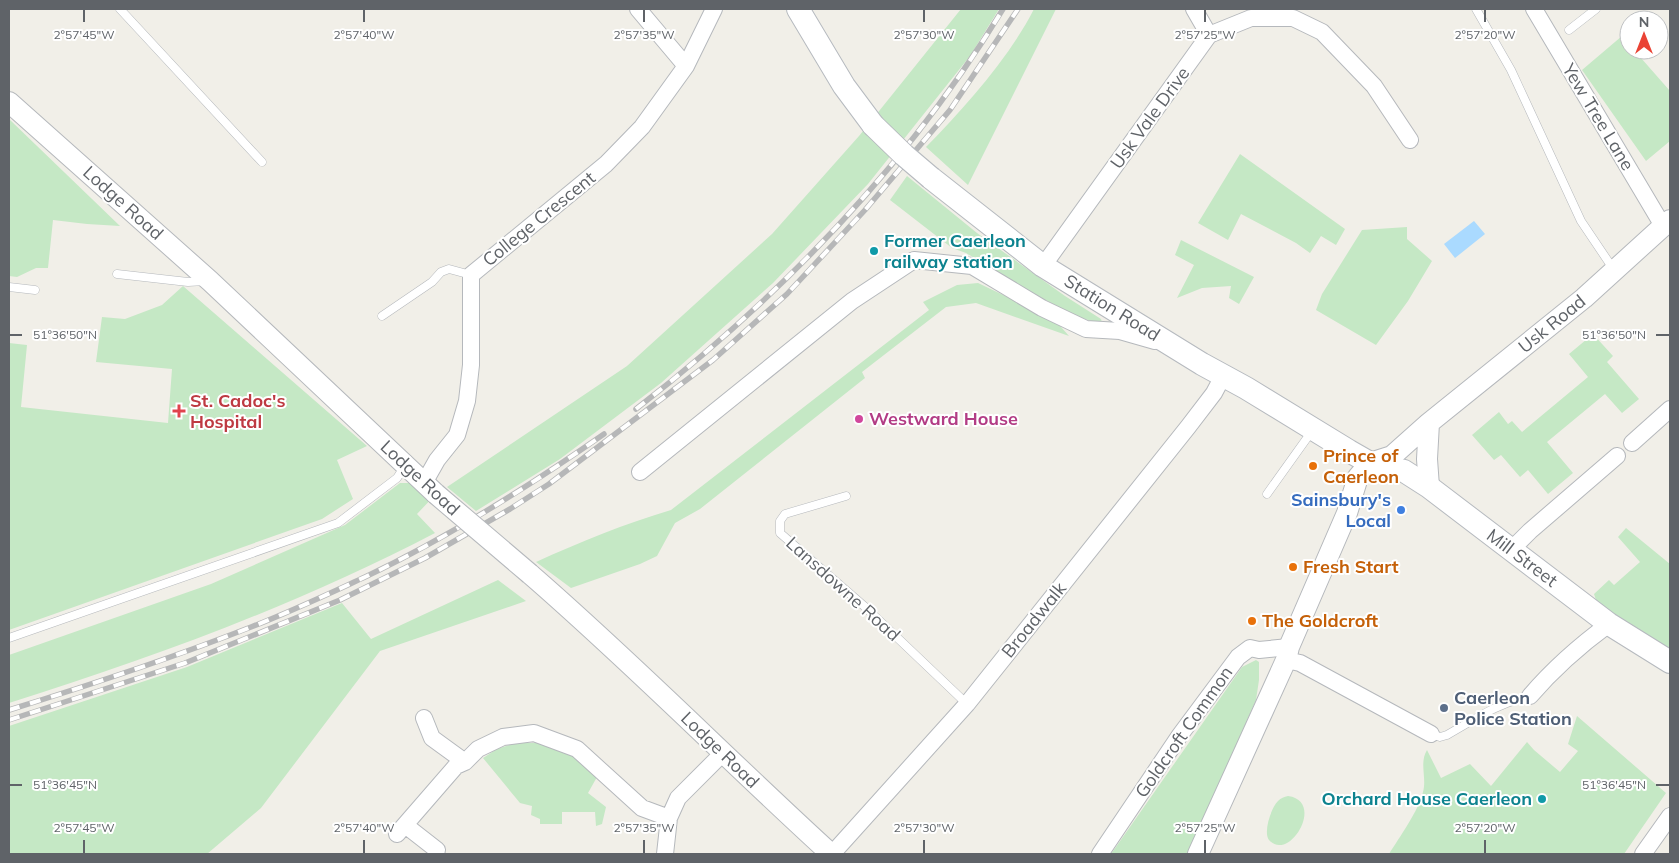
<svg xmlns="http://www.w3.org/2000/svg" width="1679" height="863" viewBox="0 0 1679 863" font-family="Mulish,sans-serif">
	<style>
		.green { fill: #c5e8c5 }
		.water { fill: #aadaff }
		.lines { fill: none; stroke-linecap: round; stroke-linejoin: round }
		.service-casing { stroke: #b5b8bc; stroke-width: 9 }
		.minor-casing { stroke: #b5b8bc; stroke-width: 18 }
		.tertiary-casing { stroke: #b5b8bc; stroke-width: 22 }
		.secondary-casing { stroke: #b6babf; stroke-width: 24 }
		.service { stroke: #fff; stroke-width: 8 }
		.minor { stroke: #fff; stroke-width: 16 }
		.tertiary { stroke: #fff; stroke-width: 20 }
		.secondary { stroke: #fff; stroke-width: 22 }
		.rail-casing { stroke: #b6b7b8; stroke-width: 5.5 }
		.rail { stroke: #fff; stroke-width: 4; stroke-dasharray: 11; stroke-linecap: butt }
		.tertiary-bridge-casing { stroke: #b5b8bc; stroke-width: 22; stroke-linecap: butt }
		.secondary-bridge-casing { stroke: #b6babf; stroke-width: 24; stroke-linecap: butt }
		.tertiary-bridge { stroke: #fff; stroke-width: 20 }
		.secondary-bridge { stroke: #fff; stroke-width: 22 }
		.ticks { fill: none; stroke: #5f6368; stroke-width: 2 }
		.culture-dot { fill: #0f9aa8; stroke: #fff; stroke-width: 2 }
		.health-dot { fill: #e0444e; stroke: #fff; stroke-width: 2 }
		.hotel-dot { fill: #d1479c; stroke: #fff; stroke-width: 2 }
		.food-dot { fill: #e8710a; stroke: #fff; stroke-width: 2 }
		.shop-dot { fill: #3f7fe0; stroke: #fff; stroke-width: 2 }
		.service-dot { fill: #5c6f8a; stroke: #fff; stroke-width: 2 }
		.labels { text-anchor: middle; stroke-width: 4; stroke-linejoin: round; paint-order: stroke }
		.street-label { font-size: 18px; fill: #5f6368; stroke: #fff }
		.culture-label { font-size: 18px; font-weight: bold; fill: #0d838f; stroke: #fff; text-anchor: start }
		.health-label { font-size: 18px; font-weight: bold; fill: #be3a42; stroke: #fff; text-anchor: start }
		.hotel-label { font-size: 18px; font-weight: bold; fill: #b23c85; stroke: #fff; text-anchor: start }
		.food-label { font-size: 18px; font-weight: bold; fill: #c56008; stroke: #fff; text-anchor: start }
		.shop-label { font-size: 18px; font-weight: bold; fill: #366cbe; stroke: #fff; text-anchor: end }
		.service-label { font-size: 18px; font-weight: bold; fill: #4e5e75; stroke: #fff; text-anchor: start }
		.ticks-label { font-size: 12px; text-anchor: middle; fill: #5f6368; stroke: #fff; stroke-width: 4; stroke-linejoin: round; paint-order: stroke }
	</style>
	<rect width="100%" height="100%" fill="#f1efe8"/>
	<path class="green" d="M 961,9 L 999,9 L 970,56 L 868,184 L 773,283 L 661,383 L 560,459 L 476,511 L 447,487 L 627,366 L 772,234 L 859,136 Z
		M 1034,9 L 1056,9 L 968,185 L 926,147 C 965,107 1009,58 1034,9 Z
		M 1622,36 L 1629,44 L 1629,50 L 1634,50 L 1670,91 L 1670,141 L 1646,161 L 1582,70 Z
		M 9,119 L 120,226 L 87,224 L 53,220 L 48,268 L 36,268 L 17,277 L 9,276 Z
		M 1240,154 L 1345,229 L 1336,245 L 1321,236 L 1310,253 L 1296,243 L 1241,214 L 1228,240 L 1198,223 Z
		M 907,176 L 977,233 L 1065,296 L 1101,319 L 1102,323 C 1079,324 991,268 966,253 L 952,248 L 890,200 Z
		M 1407,227 L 1407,239 L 1432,261 L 1408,301 L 1376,345 L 1316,310 L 1322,294 L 1362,230 Z
		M 1181,240 L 1254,277 L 1239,304 L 1229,298 L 1231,286 L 1202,288 L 1177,298 L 1194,265 L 1175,255 Z
		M 978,283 L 1054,319 L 1069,336 L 976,303 L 946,307 L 862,372 L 865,378 L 700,509 L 675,523 L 657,556 L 640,564 L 571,588 L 536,562 C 580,542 624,524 671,510 L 929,310 L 923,302 L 957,285 Z
		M 183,286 L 367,446 L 337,460 L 353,499 L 322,519 L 9,630 L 9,343 L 27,345 L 21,407 L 168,423 L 172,369 L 96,362 L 102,317 L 125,319 L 162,305 Z
		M 1593,334 L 1613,356 L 1607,362 L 1639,399 L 1622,413 L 1605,394 L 1547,442 L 1573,473 L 1548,494 L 1528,470 L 1520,477 L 1501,455 L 1494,460 L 1472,435 L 1499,412 L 1508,424 L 1512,421 L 1522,432 L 1588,377 L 1569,354 Z
		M 400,483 L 424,483 L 436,494 L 417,514 L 435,533 C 299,604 155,657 9,703 L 9,655 L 211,584 L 345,525 Z
		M 1626,528 L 1670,564 L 1670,655 L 1598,606 L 1594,594 L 1609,580 L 1614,585 L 1640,562 L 1618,537 Z
		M 498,580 L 526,601 L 380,651 L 261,808 L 207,854 L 9,854 L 9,726 L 187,667 L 342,603 L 371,639 Z
		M 1256,660 L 1259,662 L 1259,680 L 1256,700 L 1188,854 L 1111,854 L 1242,667 Z
		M 1577,716 L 1666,793 L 1624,854 L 1389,854 C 1399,838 1419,810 1423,792 C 1427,778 1419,763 1427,750 L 1441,778 L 1470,764 L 1491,786 L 1527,742 L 1534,750 L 1560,772 L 1578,751 L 1568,744 Z
		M 515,743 L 539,743 L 571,755 L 597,777 L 588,793 L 606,807 L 602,824 L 596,826 L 595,812 L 562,812 L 562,824 L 540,824 L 540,819 L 531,815 L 532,806 L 520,803 L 483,758 L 497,749 Z
		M 1288,796 C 1326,801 1289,863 1269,840 C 1263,832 1271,808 1278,801 C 1281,798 1284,797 1288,796 Z"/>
	<path class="water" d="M 1474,221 L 1485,234 L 1455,258 L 1444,244 Z"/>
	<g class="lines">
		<g class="service-casing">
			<path id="service" d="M 120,9 L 262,162
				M 1476,9 L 1511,70 L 1581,221 L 1614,270
				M 1569,30 L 1596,9
				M 117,274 L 188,282 L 205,281
				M 9,287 L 35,290
				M 382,316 L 432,282 L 441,272 L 449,269 L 471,275
				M 1267,494 L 1312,431
				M 846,496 L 785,514 L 780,521 L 780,533 L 864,606 L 967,704
				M 9,638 L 338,523 L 397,478 L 405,466
				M 1431,734 L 1440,737 L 1447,735 C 1477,718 1496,704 1530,696"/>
		</g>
		<g class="minor-casing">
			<path id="minor" d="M 638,9 L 686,66
				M 1194,9 L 1209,35
				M 1534,9 L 1663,226
				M 1043,266 L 1209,35 L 1251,18 L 1293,18 L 1322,32 L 1374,86 L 1410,140
				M 1632,443 L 1670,409
				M 640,472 L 852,301 L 914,260 L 972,266 L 1042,308 L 1086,329 L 1120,331 L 1155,341
				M 424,483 L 437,460 L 457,435 L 467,401 L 471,365 L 471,275 L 606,164 L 642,127 L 686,66 L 714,9
				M 1512,549 L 1530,531 L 1617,456
				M 1286,660 L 1300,663 L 1431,734
				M 1530,696 C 1554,668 1579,646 1609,624
				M 424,718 L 432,738 L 465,762
				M 405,825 L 437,850
				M 397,834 L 456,766 L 465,762 L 478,749 L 503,737 L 534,733 L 577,749 L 642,808 L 669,818 L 678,798 L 723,753
				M 665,854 L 669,818
				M 832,854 L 967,704 L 1188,427 L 1214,393 L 1223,376
				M 1100,854 L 1180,735 L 1238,657 L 1250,648 L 1259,650 L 1289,647
				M 1643,854 L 1670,816"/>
		</g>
		<g class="tertiary-casing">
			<path id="tertiary" d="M 9,102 L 210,281 L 436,494
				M 1429,423 L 1427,459 L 1429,487
				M 530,574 C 634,664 730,762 831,854
				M 1198,854 L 1286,660 L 1289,647 L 1347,513 L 1358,477 L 1370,463 L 1392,456 L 1429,423 L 1584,298 L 1670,220"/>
		</g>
		<g class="secondary-casing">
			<path id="secondary" d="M 798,9 L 844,86 L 873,125
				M 931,178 L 1043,266 L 1202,364 L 1246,388 L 1349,451 L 1370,463 L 1404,471 L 1429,487 L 1609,624 L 1670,662"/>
		</g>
		<use href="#service" class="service"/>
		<use href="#minor" class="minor"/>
		<use href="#tertiary" class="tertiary"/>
		<use href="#secondary" class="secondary"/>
		<g class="rail-casing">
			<path id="rail" d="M 636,409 C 779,298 909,164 1003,9
				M 9,710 C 90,685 172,658 251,627 C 290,612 328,594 365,577 C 449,537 528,487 604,434
				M 9,720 L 185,663 L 340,600 L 425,558 L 510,509 L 549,484 L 713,360 L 787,294 L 865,210 L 950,110 L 1018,9"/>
		</g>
		<use href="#rail" class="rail"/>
		<g class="tertiary-bridge-casing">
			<path id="tertiary-bridge" d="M 436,494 L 530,574"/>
		</g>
		<g class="secondary-bridge-casing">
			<path id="secondary-bridge" d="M 873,125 L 904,155 L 931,178"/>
		</g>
		<use href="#tertiary-bridge" class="tertiary-bridge"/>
		<use href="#secondary-bridge" class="secondary-bridge"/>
	</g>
	<path class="ticks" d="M 84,10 L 84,22M 364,10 L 364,22M 644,10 L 644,22M 924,10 L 924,22M 1205,10 L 1205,22M 1485,10 L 1485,22M 10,335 L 22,335M 1656,335 L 1669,335M 10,785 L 22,785M 1656,785 L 1669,785M 84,840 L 84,853M 364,840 L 364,853M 644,840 L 644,853M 924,840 L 924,853M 1205,840 L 1205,853M 1485,840 L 1485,853"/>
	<g class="culture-dot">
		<circle cx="874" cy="251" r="5"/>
		<circle cx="1542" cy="799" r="5"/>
	</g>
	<path class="health-dot" d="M176.5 403.5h5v5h5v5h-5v5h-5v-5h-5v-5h5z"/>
	<circle class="hotel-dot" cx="859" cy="419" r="5"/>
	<g class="food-dot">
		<circle cx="1313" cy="466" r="5"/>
		<circle cx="1293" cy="567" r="5"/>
		<circle cx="1252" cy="621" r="5"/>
	</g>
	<circle class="shop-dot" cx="1401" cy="510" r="5"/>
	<circle class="service-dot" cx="1444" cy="708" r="5"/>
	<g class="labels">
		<g class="street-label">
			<text transform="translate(1598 117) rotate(59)" y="6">Yew Tree Lane</text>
			<text transform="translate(1150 118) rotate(-54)" y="6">Usk Vale Drive</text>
			<text transform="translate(123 203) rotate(42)" y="6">Lodge Road</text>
			<text transform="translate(539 219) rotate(-39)" y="6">College Crescent</text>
			<text transform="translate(1112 308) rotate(32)" y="6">Station Road</text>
			<text transform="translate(1552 324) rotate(-39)" y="6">Usk Road</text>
			<text transform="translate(420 478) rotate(43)" y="6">Lodge Road</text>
			<text transform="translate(1522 558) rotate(37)" y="6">Mill Street</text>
			<text transform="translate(843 589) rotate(42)" y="6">Lansdowne Road</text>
			<text transform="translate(1034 620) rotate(-51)" y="6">Broadwalk</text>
			<text transform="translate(1184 732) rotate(-55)" y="6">Goldcroft Common</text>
			<text transform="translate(720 750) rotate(44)" y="6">Lodge Road</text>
		</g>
		<g class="culture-label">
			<text x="884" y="247">Former Caerleon<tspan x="884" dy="21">railway station</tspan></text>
			<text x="1532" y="805" text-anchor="end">Orchard House Caerleon</text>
		</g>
		<g class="health-label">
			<text x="190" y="407">St. Cadoc's<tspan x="190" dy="21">Hospital</tspan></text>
		</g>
		<g class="hotel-label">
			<text x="869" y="425">Westward House</text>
		</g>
		<g class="food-label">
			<text x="1323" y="462">Prince of<tspan x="1323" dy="21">Caerleon</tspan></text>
			<text x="1303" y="573">Fresh Start</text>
			<text x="1262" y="627">The Goldcroft</text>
		</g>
		<g class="shop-label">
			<text x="1391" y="506">Sainsbury's<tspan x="1391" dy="21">Local</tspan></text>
		</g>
		<g class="service-label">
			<text x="1454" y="704">Caerleon<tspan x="1454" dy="21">Police Station</tspan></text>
		</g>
	</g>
	<g class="ticks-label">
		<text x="84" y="39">2°57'45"W</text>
		<text x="364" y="39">2°57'40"W</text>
		<text x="644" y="39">2°57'35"W</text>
		<text x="924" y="39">2°57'30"W</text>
		<text x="1205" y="39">2°57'25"W</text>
		<text x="1485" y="39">2°57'20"W</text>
		<text x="65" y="339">51°36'50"N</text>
		<text x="1614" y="339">51°36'50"N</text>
		<text x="65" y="789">51°36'45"N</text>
		<text x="1614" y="789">51°36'45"N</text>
		<text x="84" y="832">2°57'45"W</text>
		<text x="364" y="832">2°57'40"W</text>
		<text x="644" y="832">2°57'35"W</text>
		<text x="924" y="832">2°57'30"W</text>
		<text x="1205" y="832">2°57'25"W</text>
		<text x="1485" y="832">2°57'20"W</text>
	</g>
	<rect width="1679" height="863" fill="none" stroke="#5f6368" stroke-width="20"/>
	<g transform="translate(1644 35)"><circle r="24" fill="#ffffff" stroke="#bfc1c3"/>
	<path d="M0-4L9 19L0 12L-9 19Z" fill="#ea4335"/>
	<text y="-8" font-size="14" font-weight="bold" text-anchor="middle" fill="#5f6368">N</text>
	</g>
</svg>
